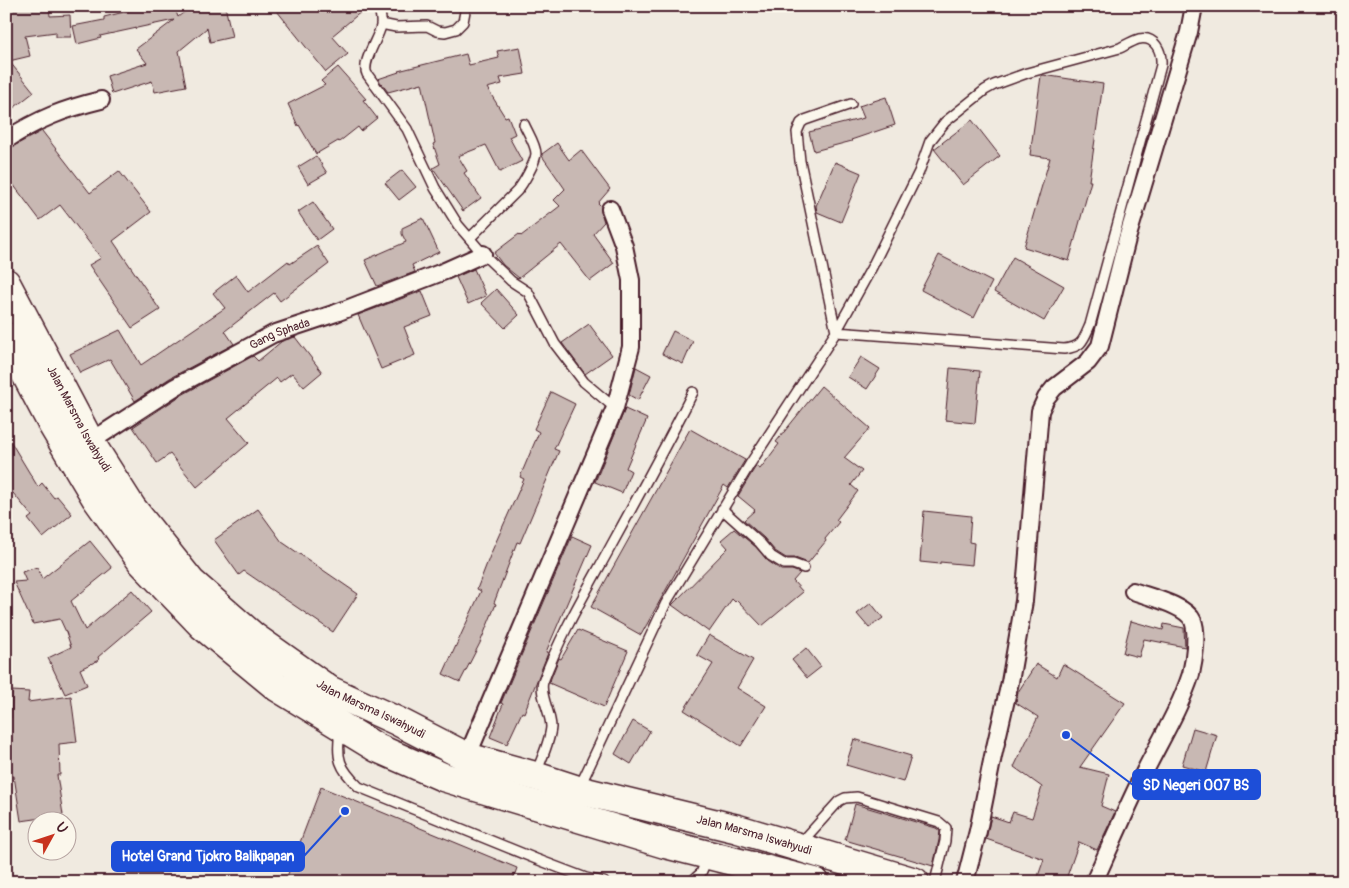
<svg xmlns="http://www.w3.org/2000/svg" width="1349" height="888" viewBox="0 0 1349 888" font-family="Pangolin,sans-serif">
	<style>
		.building { fill: #c8b8b3; stroke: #4a1f2b }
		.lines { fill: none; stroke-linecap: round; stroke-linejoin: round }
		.service-casing { stroke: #4a1f2b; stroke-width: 12 }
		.minor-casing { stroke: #4a1f2b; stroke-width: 20 }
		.trunk-casing { stroke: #4a1f2b; stroke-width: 31 }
		.service { stroke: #fbf7ec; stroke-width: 9 }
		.minor { stroke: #fbf7ec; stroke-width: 16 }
		.trunk { stroke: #fbf7ec; stroke-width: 28 }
		.labels { text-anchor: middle; stroke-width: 4; stroke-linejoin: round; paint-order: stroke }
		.street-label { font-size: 12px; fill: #4a1f2b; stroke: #fbf7ec }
		.leader { fill: none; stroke: #1d4ed8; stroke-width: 2 }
		.callout-dot { fill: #1d4ed8; stroke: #fbf7ec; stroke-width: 2 }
		.callout { fill: #1d4ed8; stroke: #1d4ed8; stroke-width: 2 }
		.callout-label { font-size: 14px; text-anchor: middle; font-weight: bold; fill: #fff }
	</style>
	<rect width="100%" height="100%" fill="#f0eae0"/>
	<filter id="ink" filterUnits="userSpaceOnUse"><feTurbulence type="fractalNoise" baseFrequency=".02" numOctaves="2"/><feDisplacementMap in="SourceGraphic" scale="10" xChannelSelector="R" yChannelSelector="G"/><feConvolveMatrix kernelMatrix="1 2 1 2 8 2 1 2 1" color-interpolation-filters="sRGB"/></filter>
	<g filter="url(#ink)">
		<path class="building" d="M 6,6 L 49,6 L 50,16 L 70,15 L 71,37 L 56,37 L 56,32 L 25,36 L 30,56 L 9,61 L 34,92 L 6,114 Z
			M 148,6 L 174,6 L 178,17 L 183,13 L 200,6 L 225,6 L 232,37 L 210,42 L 207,28 L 179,51 L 186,86 L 155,92 L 152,81 L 112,94 L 107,76 L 147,63 L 136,49 L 174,20 L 100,36 L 101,38 L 77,44 L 73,26 L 104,20 L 104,17 Z
			M 273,6 L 368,6 L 332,36 L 348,54 L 326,72 Z
			M 520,47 L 525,74 L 500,78 L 502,84 L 487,88 L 505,117 L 508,116 L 515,134 L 509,137 L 522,161 L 500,172 L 486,145 L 458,156 L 467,171 L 464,173 L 481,198 L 463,211 L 433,168 L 440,164 L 433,144 L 435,143 L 422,83 L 388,92 L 378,79 L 399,72 L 398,71 L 466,54 L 469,65 L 499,58 L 497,51 Z
			M 338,67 L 366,99 L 363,100 L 377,118 L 361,131 L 358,127 L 339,142 L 338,141 L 316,154 L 299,125 L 298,126 L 288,104 L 325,85 L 321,81 Z
			M 1043,75 L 1103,84 L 1089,181 L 1091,181 L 1069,261 L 1024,247 L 1050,158 L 1030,155 L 1041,76 Z
			M 886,97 L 895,125 L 851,140 L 852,141 L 814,151 L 809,132 L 864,118 L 859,106 Z
			M 972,120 L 1000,156 L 963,185 L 934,149 Z
			M 42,131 L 90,193 L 119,171 L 151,212 L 113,241 L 160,310 L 132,328 L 89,265 L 101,258 L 60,205 L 40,220 L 6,175 L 6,150 Z
			M 557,143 L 569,160 L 581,150 L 610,189 L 598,203 L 601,206 L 601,212 L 604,222 L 593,234 L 614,263 L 590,281 L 561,244 L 519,278 L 503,265 L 494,253 L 519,234 L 521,236 L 560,206 L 554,200 L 565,189 L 542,156 L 542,154 Z
			M 316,156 L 327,173 L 308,184 L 298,167 Z
			M 835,162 L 861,173 L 841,222 L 817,212 L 816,206 Z
			M 402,170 L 416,187 L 399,200 L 385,183 Z
			M 313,202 L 332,229 L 317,240 L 298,212 Z
			M 423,218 L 439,252 L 412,265 L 415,272 L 377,286 L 365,260 L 406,242 L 402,234 L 402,228 Z
			M 317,246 L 329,264 L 280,301 L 274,293 L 225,331 L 234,344 L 170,378 L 135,401 L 110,359 L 80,373 L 70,354 L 120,330 L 141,365 L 225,308 L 213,293 L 236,275 L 248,292 L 288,261 L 290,264 Z
			M 939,255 L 992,282 L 974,318 L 921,290 Z
			M 1013,257 L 1064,286 L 1044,321 L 994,292 Z
			M 474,269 L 486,296 L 468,304 L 456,277 Z
			M 496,289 L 519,315 L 505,328 L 481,303 Z
			M 422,291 L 432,316 L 404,327 L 415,355 L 381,369 L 358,315 Z
			M 589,324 L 612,355 L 585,374 L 562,343 Z
			M 673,331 L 693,341 L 683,364 L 662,354 Z
			M 295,337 L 322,372 L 304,387 L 292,373 L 280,382 L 277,378 L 228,418 L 249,443 L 197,487 L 170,454 L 157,463 L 133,427 L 180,396 L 253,356 L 258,361 L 282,341 Z
			M 861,357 L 880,369 L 867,389 L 848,377 Z
			M 636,367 L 651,375 L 638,400 L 629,395 Z
			M 950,368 L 980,371 L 975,423 L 945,420 Z
			M 821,386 L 870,428 L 844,458 L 862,471 L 851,485 L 858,491 L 836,520 L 839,522 L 825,539 L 826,541 L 808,563 L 795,558 L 786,558 L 775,551 L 764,538 L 744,520 L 755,510 L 738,496 L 756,466 L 760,469 L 779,444 L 776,442 Z
			M 551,392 L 575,404 L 554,449 L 559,451 L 534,510 L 520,543 L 517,542 L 494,603 L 496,604 L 480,643 L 460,682 L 443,674 L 481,591 L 477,589 L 491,553 L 524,479 L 520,477 L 539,432 L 534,429 Z
			M 625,409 L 647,419 L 626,468 L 631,471 L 622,493 L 595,482 Z
			M 690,429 L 745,460 L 728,488 L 724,485 L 641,635 L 591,607 Z
			M 6,434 L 38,487 L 42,483 L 54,498 L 57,496 L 72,514 L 43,538 L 28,519 L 32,516 L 13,493 L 6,497 Z
			M 258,509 L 282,542 L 358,594 L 333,632 L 244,571 L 239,575 L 214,540 Z
			M 924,511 L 971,516 L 969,542 L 974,543 L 972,565 L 940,562 L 940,564 L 920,562 Z
			M 734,529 L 756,547 L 768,561 L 781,570 L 792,570 L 800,573 L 793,581 L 803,592 L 762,626 L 737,600 L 735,602 L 732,599 L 709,632 L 672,605 L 728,548 L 721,540 Z
			M 572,536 L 592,545 L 546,652 L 548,653 L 524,713 L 522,712 L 507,744 L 490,737 L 503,704 L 501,703 Z
			M 90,541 L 112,568 L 71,601 L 85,630 L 132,590 L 151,612 L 98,657 L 99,660 L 80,669 L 87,685 L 65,694 L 48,658 L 71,647 L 66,632 L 60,619 L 33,624 L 14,582 L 26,581 L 22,572 L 37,567 L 42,579 Z
			M 871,603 L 883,618 L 869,628 L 857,614 Z
			M 1131,621 L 1163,630 L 1164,624 L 1184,628 L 1185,647 L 1144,639 L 1139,657 L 1123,653 Z
			M 578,630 L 628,651 L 604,707 L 549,683 L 559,658 L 561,659 Z
			M 709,635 L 753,660 L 737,688 L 766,706 L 741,746 L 684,710 L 713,664 L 697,655 Z
			M 806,648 L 821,667 L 807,678 L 792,660 Z
			M 1036,664 L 1057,677 L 1063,664 L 1125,703 L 1080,767 L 1109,774 L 1101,806 L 1115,812 L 1097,850 L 1079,842 L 1065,882 L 1036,882 L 1044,859 L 986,839 L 991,816 L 1009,822 L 1013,812 L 1032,818 L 1042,787 L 1014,767 L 1038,717 L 1016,703 L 1018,692 Z
			M 12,691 L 29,692 L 28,702 L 71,696 L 77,742 L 59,744 L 60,775 L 57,775 L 63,815 L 21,821 L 14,776 L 6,776 L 6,719 L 11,718 Z
			M 633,721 L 650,731 L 631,764 L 615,754 Z
			M 1193,728 L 1217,735 L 1206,772 L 1182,765 Z
			M 854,739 L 911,756 L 903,782 L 846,765 Z
			M 321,787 L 517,868 L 512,882 L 285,882 Z
			M 855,804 L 936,828 L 940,831 L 939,840 L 933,866 L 845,840 Z"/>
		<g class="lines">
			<g class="service-casing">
				<path id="service" d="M 379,6 C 380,13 382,20 381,26 C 378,39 361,63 367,74 L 407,129 L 435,188 L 458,225 L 483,254 L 511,281 L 528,292 L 555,344 L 584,382 L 615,408
					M 381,24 L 396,27 L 427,26 L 437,31 L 445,32 L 456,29 L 463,22 L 466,6
					M 470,238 L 517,191 C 523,184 535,163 536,154 C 536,145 528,133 524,124
					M 836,332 L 800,161 L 797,132 L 801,123 L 805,120 L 851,104
					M 722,509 L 760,543 L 771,556 L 784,564 L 793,564 L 804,568
					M 340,731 C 336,758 339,768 359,787 L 536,859 L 586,878 L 604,882
					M 536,774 C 541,759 550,742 551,727 C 551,713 539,694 543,682 C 560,635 587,590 611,546 C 639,495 667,444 693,392
					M 580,786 L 666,603 L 750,464 L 836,332 L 872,267 L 919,172 L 930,141 L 945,122 L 985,90 L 994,85 L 1027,73 L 1120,48 C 1126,45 1132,41 1139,39 C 1155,36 1162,51 1161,65 L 1090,325 C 1083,341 1082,347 1064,349 L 836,332
					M 800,844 L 839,801 L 845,798 L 857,797 L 939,822 L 946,828 L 945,841 L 935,882
					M 691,882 L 701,873 L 708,857"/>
			</g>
			<g class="minor-casing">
				<g id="minor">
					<path d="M 6,140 C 38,119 64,109 101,100"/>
					<path id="s1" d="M 90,442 L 175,387 L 273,334 L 336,313 L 445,271 L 483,254"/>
					<path d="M 467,757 L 615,408 L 631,347 L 631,280 L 624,246 L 610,209"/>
					<path d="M 965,882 L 978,831 L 993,756 L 1010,682 L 1024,601 L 1040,411 L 1046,398 L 1054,388 L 1088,362 L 1100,346 L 1127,239 L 1189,32 L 1194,6"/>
					<path d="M 1094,882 C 1111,845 1127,807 1145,771 C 1161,739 1180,708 1191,674 C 1194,661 1198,633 1193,621 C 1186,605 1149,597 1133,591"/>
				</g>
			</g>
			<g class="trunk-casing">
				<g id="trunk">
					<path id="s2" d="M 6,283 L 90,442 L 132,508 L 191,582 L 254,637 L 329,690 L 397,721 L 467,757 L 535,776 L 578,790 L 738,829 L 915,882"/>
					<path d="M 6,337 L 52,424 L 96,498 L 142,562 L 203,626 L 277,687 L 377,748 L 443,777 L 665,844 L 815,882"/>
				</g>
			</g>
			<use href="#service" class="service"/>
			<use href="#minor" class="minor"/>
			<use href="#trunk" class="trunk"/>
		</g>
	</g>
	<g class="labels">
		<g class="street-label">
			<text dy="4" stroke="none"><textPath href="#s1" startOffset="219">Gang Sphada</textPath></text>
			<text dy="4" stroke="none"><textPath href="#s2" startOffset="154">Jalan Marsma Iswahyudi</textPath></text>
			<text dy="4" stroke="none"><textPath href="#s2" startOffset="574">Jalan Marsma Iswahyudi</textPath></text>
			<text dy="4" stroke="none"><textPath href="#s2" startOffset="979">Jalan Marsma Iswahyudi</textPath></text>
		</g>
	</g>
	<path class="leader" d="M1066 735L1133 785M345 811L304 856"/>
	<g class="callout-dot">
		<circle cx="1066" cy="735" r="5"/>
		<circle cx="345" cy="811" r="5"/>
	</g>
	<g class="callout">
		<rect x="1133" y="770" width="127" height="29" rx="5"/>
		<rect x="112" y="842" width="192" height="29" rx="5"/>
	</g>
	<g class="callout-label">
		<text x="1196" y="790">SD Negeri 007 BS</text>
		<text x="208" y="861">Hotel Grand Tjokro Balikpapan</text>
	</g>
	<rect width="1349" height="888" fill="none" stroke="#fbf7ec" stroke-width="25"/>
	<rect x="12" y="12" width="1324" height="863" fill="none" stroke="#4a1f2b" stroke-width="2" filter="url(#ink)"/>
	<g transform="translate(52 836) rotate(50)"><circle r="24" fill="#fbf7ec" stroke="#b4a19f"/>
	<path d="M0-4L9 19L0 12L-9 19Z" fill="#c8321e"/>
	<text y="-8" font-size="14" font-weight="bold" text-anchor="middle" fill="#4a1f2b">U</text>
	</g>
</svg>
